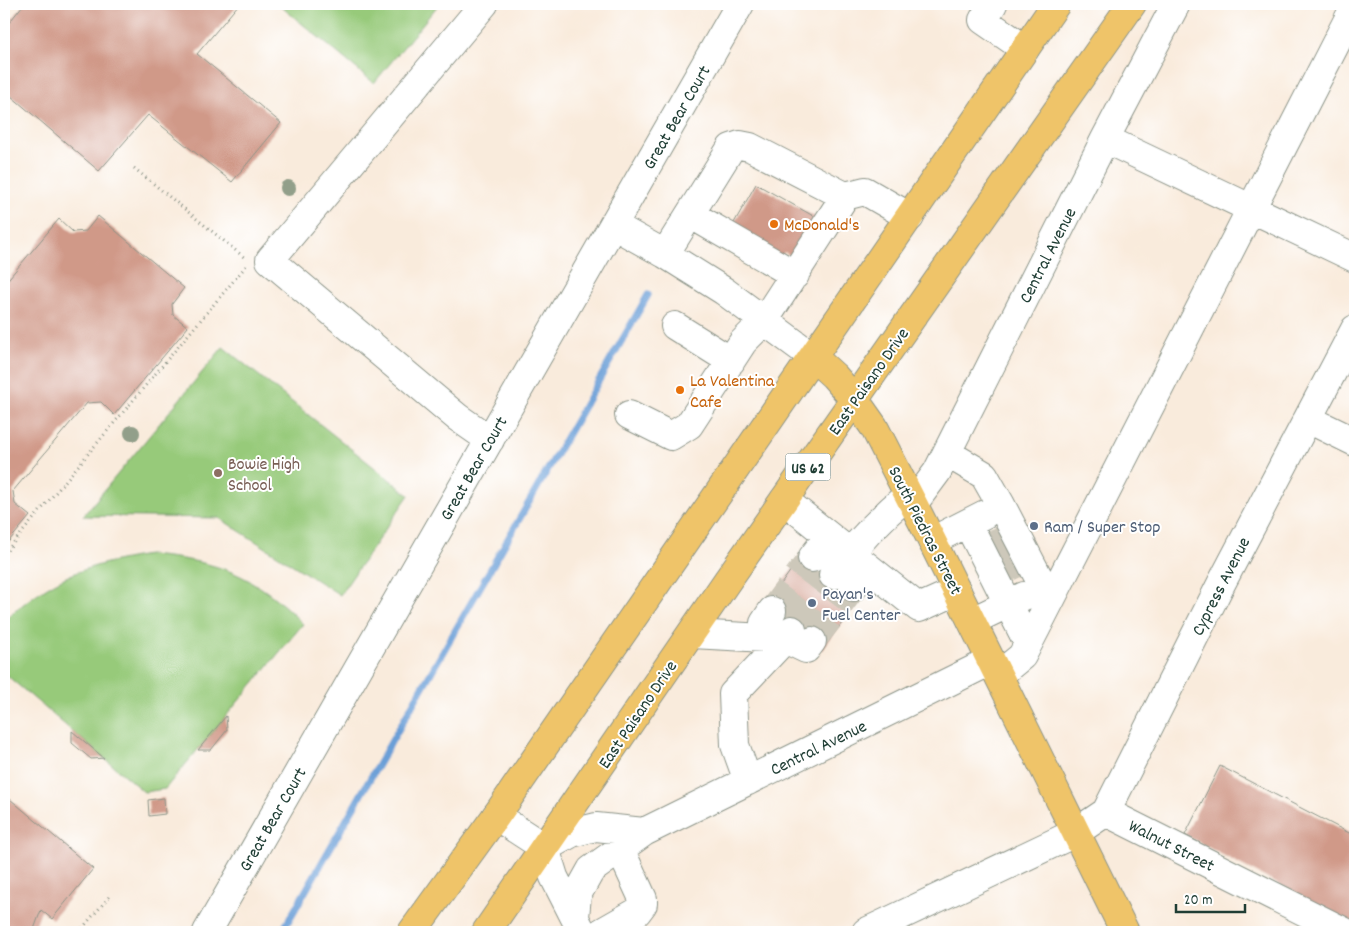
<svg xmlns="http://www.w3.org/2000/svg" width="1359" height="936" viewBox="0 0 1359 936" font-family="Dekko,sans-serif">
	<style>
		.green { fill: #97ca7a; stroke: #5b8457 }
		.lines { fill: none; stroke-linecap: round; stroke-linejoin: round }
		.stream { stroke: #6a9fd7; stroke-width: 7 }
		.building { fill: #d09988 }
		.minor-tunnel { stroke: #cdc8ba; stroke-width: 28; stroke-dasharray: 28 14; stroke-linecap: butt }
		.minor-casing { stroke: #8c9488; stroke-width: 30 }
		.major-casing { stroke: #8c9488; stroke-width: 30 }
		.path { stroke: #8c9488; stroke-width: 3; stroke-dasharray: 1 4; stroke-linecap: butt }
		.minor { stroke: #fff; stroke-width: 28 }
		.major { stroke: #efc469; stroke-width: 28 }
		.tree { fill: #929f8a }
		.food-dot { fill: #e8710a; stroke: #fff; stroke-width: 2 }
		.education-dot { fill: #8d6e63; stroke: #fff; stroke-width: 2 }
		.service-dot { fill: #5c6f8a; stroke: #fff; stroke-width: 2 }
		.labels { text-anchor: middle; stroke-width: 4; stroke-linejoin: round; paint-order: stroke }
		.shield { fill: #fff; stroke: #627771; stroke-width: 1 }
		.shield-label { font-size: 16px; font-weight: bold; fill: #1f3d34 }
		.street-label { font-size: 18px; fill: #1f3d34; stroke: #fff }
		.food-label { font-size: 18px; fill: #c56008; stroke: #fff; text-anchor: start }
		.education-label { font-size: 18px; fill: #785e54; stroke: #fff; text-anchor: start }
		.service-label { font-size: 18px; fill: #4e5e75; stroke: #fff; text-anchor: start }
	</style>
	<rect width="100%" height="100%" fill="#fff"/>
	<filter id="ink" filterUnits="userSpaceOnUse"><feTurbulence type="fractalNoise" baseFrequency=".02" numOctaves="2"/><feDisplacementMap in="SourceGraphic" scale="10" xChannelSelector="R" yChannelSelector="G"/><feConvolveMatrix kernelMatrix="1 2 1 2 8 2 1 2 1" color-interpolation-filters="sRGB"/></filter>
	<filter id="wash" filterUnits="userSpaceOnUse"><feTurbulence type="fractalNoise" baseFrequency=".0096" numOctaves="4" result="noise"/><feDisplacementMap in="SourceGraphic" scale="20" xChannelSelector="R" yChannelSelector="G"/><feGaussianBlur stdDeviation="1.12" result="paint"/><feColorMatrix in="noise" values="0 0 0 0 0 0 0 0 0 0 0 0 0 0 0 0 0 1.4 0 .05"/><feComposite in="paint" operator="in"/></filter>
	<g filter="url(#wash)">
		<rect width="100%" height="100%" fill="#f9ebdc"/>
		<path class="green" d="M 278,4 L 439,4 L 374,83 Z
			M 223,347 L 409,495 L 340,595 L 219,518 L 83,516 Z
			M 148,555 C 217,561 254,573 303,624 L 165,789 L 144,792 L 4,673 L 4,621 C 51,577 85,565 148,555 Z"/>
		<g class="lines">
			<path class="stream" d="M 282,932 L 648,295"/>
		</g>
		<g id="blocks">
			<path class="building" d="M 21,4 L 239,4 L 197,54 L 281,123 L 232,182 L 148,115 L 99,171 L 4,90 L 4,29 L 23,5 Z
				M 756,184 L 817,218 L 795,258 L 784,252 L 781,258 L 730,230 Z
				M 98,216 L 184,288 L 172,304 L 173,315 L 188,327 L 114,415 L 101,402 L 87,403 L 13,491 L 15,504 L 30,516 L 4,547 L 4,284 L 59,219 L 73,232 L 86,231 Z
				M 801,556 L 861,597 L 822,650 L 764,608 Z
				M 226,716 L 227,730 L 211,750 L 198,750 Z
				M 72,731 L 104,758 L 91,759 L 72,743 Z
				M 1220,766 L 1355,836 L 1355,925 L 1185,835 Z
				M 4,794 L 93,869 L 52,919 L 41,910 L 33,932 L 4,932 Z
				M 164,798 L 165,814 L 149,816 L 148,800 Z"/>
		</g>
	</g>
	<g filter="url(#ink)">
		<use href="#blocks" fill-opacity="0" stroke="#8c9488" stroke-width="1"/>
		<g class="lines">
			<path class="minor-tunnel" d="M 991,545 L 1010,536
				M 1003,570 L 1022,561
				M 772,611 L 812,558
				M 794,627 L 833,575
				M 812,641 L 853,587"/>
			<g class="minor-casing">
				<path id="minor" d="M 484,4 L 270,260 L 457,417 L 490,440
					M 993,4 L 983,20 L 1025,49
					M 1105,139 L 1355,258
					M 690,214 L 795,275
					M 613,225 L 665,254 L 724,291 L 813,357
					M 665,254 L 731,148 L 740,145 L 750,147 L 845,196 L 865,191 L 910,217
					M 675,326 L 731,361
					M 629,415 L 671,436 L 689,425 L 743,342 L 764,321 L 845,196
					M 1308,419 L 1355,442
					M 947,453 L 984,475 L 1001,505 L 1043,586 L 1053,592
					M 784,500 L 919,608 L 957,591
					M 914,503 L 937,472 L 1105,139 L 1176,4
					M 968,524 L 1028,643
					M 932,541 L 985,514
					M 812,558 L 828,537
					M 833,575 C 855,545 880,518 909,494
					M 853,587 L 867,568
					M 772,611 L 764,623 L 785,639 L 806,649 L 812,641
					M 972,621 L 1024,596
					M 692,634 L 785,639 L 792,630
					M 999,675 L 1022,656 L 1355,6
					M 748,781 L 735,745 L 733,694 L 785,639
					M 1106,812 L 1345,932
					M 496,816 L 545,848 L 554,877 L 582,932
					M 545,848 L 572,833 L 596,827 L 644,832 L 991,661
					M 575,917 L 577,895 L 591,870 L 644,832
					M 207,932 L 740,4
					M 602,932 L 637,912 L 643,904 L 643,899 L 620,849
					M 866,932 L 1075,833 L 1106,812 L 1222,582 L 1355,329"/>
			</g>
			<g class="major-casing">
				<path id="major" d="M 813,357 L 834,376 L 855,400 L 874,427 L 932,541 L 1125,932
					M 412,932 L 496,816 L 1056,4
					M 486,932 L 727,581 L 1132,4"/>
			</g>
			<path class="path" d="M 134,168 L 245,258
				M 4,554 L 246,266
				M 79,932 L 109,897"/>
			<use href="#minor" class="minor"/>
			<use href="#major" class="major"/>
		</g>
		<g class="tree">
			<circle cx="288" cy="188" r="8"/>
			<circle cx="132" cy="433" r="8"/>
		</g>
	</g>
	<g class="food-dot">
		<circle cx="774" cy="224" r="5"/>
		<circle cx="680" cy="390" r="5"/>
	</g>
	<circle class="education-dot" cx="218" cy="473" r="5"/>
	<g class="service-dot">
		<circle cx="1034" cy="526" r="5"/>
		<circle cx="812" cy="603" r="5"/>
	</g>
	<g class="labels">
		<rect class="shield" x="785.5" y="453.5" width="45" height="27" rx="4"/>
		<g class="shield-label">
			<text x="808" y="473">US 62</text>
		</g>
		<g class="street-label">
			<text transform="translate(676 117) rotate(-60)" y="6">Great Bear Court</text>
			<text transform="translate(1047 255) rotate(-63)" y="6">Central Avenue</text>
			<text transform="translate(868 381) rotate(-55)" y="6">East Paisano Drive</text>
			<text transform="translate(473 468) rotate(-60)" y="6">Great Bear Court</text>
			<text transform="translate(926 530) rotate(63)" y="6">South Piedras Street</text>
			<text transform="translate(1220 586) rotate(-63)" y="6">Cypress Avenue</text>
			<text transform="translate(637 714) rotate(-56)" y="6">East Paisano Drive</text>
			<text transform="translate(818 747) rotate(-26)" y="6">Central Avenue</text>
			<text transform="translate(272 819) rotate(-60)" y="6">Great Bear Court</text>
			<text transform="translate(1172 845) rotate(27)" y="6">Walnut Street</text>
		</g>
		<g class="food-label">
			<text x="784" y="230">McDonald's</text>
			<text x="690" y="386">La Valentina<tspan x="690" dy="21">Cafe</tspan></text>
		</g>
		<g class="education-label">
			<text x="228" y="469">Bowie High<tspan x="228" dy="21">School</tspan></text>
		</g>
		<g class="service-label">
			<text x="1044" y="532">Ram / Super Stop</text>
			<text x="822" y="599">Payan's<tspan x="822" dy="21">Fuel Center</tspan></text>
		</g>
	</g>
	<rect width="1359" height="936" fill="none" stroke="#fff" stroke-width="20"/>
	<path d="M1176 904v8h69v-8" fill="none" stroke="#1f3d34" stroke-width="2.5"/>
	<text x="1184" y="904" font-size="15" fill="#1f3d34" stroke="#ffffff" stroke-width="4" paint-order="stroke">20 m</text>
</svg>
